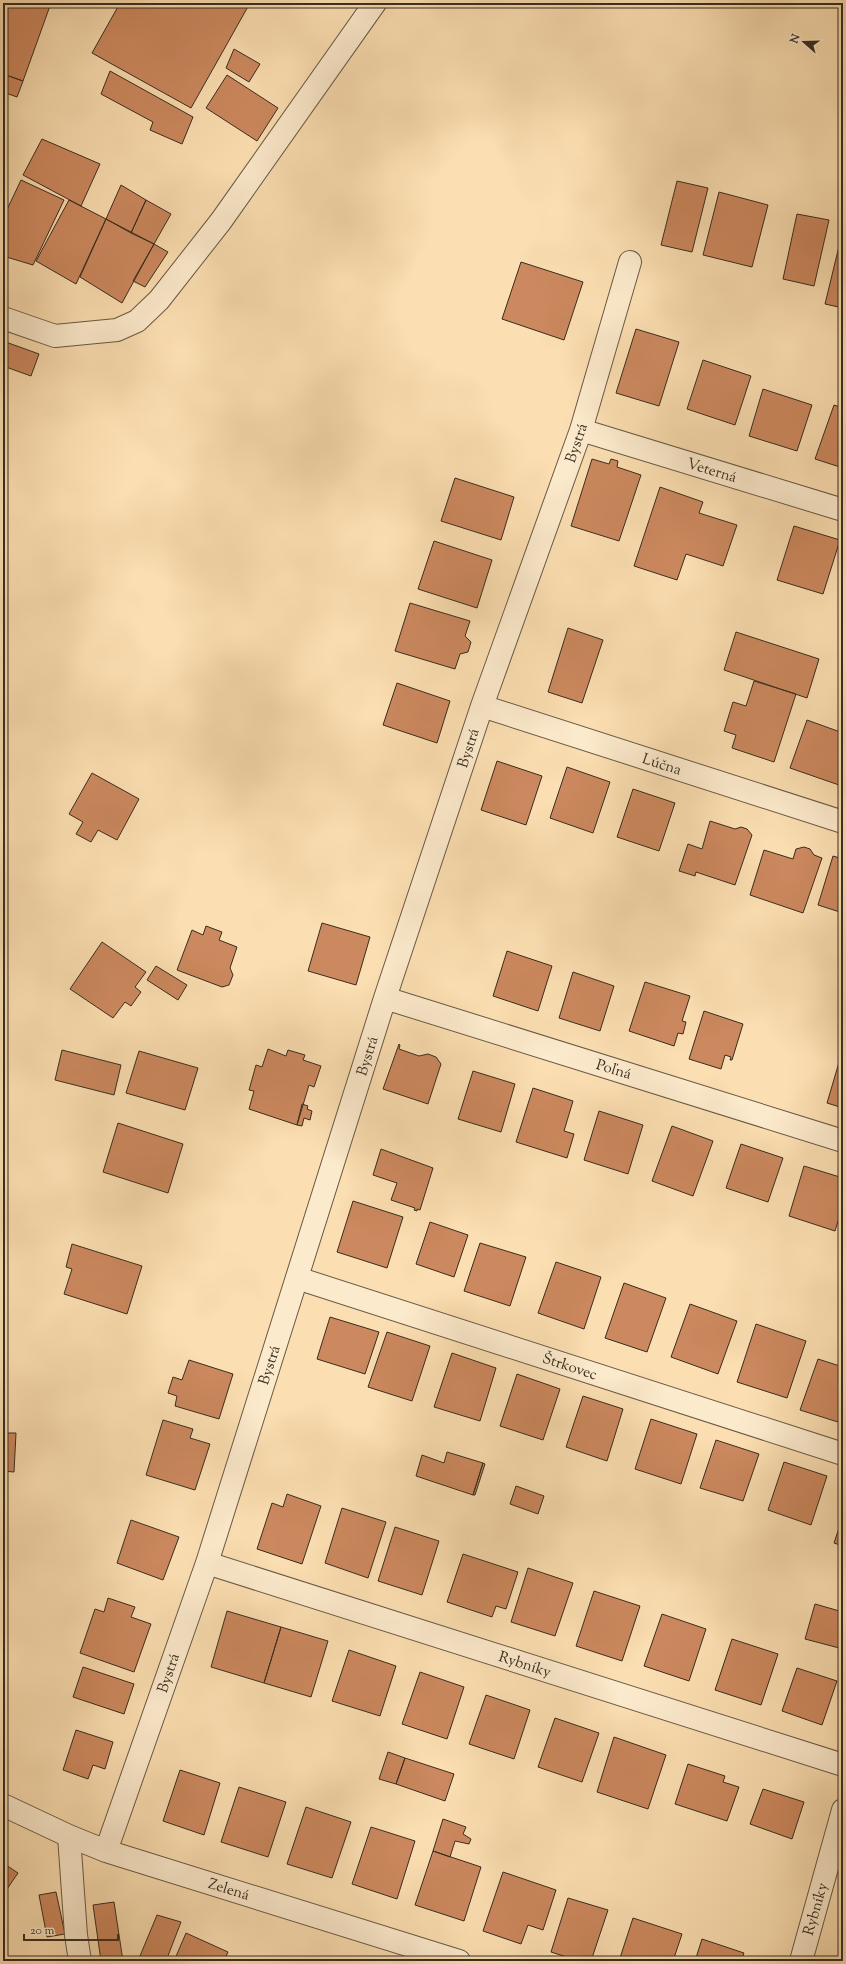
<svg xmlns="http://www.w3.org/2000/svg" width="846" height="1964" viewBox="0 0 846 1964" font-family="'Sorts Mill Goudy',serif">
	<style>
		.building { fill: #cc885e; stroke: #382d20 }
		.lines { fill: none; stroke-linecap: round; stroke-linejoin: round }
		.minor-casing { stroke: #695944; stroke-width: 24 }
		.minor { stroke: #fceacc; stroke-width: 22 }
		.labels { text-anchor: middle; stroke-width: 3; stroke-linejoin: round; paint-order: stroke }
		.street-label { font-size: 15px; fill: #382d20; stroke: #fceacc }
	</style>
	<rect width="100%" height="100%" fill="#fbdeb1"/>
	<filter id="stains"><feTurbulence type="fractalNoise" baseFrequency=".005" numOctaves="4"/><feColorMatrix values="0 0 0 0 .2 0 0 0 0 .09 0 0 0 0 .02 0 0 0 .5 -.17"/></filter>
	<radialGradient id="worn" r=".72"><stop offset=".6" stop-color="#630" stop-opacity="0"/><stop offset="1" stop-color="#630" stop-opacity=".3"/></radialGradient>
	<path class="building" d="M 3,3 L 51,3 L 23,81 L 3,74 Z
		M 120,3 L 250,3 L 191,108 L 92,53 Z
		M 234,49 L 260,64 L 249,82 L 226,68 Z
		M 110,71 L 193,117 L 182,144 L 150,130 L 153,122 L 101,94 Z
		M 3,74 L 23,81 L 17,97 L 3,92 Z
		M 227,75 L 278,108 L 257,141 L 206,108 Z
		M 42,139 L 100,164 L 81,206 L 23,175 Z
		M 21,180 L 64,200 L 33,265 L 3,256 L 3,218 Z
		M 677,181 L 708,188 L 692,252 L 661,245 Z
		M 121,185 L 146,200 L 131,233 L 106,219 Z
		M 719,192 L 768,205 L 752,267 L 703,255 Z
		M 69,200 L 106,219 L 76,284 L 36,261 Z
		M 146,200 L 171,214 L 154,244 L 131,233 Z
		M 797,214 L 829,220 L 814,286 L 783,279 Z
		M 106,219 L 154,244 L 122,303 L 80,277 Z
		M 841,238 L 843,238 L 843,308 L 825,304 Z
		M 154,244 L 168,252 L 145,287 L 133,281 Z
		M 521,262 L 583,282 L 564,340 L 502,319 Z
		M 636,329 L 679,342 L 659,406 L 616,393 Z
		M 3,341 L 39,354 L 31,376 L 3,366 Z
		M 703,360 L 751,376 L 735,425 L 687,409 Z
		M 763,389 L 812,405 L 797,451 L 749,436 Z
		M 834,405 L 843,408 L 843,468 L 815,459 Z
		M 592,459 L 609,464 L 611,459 L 618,461 L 617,467 L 641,475 L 619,541 L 571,526 Z
		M 455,478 L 514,497 L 501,540 L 441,521 Z
		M 660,487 L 703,502 L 699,513 L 737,525 L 723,566 L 686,554 L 677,580 L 634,566 Z
		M 794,526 L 840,540 L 823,594 L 777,580 Z
		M 434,541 L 492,560 L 477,608 L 418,589 Z
		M 410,603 L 470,621 L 465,636 L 471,642 L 468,652 L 460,654 L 455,669 L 395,651 Z
		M 568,628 L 603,640 L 582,703 L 548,692 Z
		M 736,632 L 819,659 L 807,698 L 724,670 Z
		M 754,681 L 796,694 L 774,762 L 732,748 L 736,735 L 724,731 L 733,702 L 746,706 Z
		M 397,683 L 450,701 L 437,743 L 383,725 Z
		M 807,720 L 843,733 L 843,773 L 839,785 L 790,768 Z
		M 497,761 L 542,776 L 526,825 L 481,810 Z
		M 567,767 L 610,782 L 593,833 L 550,818 Z
		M 92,773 L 139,799 L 117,840 L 98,830 L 91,842 L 76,834 L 83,822 L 69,814 Z
		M 633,789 L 675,803 L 659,851 L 617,837 Z
		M 710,821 L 735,829 L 741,827 L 747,829 L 752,835 L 735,885 L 696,872 L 695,876 L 679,871 L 688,844 L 702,849 Z
		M 804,847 L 810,849 L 814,855 L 822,858 L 803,913 L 750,895 L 764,850 L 793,859 L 796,849 Z
		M 833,856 L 843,859 L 843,913 L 818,905 Z
		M 322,923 L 370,937 L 356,985 L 308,971 Z
		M 206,926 L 222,932 L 219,940 L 237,947 L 230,968 L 233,975 L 229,985 L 222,987 L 177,970 L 192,930 L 203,935 Z
		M 102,942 L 146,972 L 135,987 L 141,992 L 131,1006 L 125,1002 L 113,1018 L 70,989 Z
		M 507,951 L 552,966 L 538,1011 L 493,996 Z
		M 156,966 L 187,985 L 178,1000 L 147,980 Z
		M 573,972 L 614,986 L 600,1031 L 559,1018 Z
		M 645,982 L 690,996 L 682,1021 L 686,1022 L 683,1034 L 678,1033 L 674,1046 L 629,1031 Z
		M 704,1011 L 743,1024 L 732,1060 L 730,1060 L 731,1057 L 725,1055 L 721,1069 L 689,1059 Z
		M 399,1044 L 400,1045 L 399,1049 L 419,1056 L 428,1054 L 436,1057 L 441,1064 L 428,1104 L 383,1089 Z
		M 268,1049 L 286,1056 L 288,1050 L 305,1055 L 303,1060 L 321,1066 L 314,1087 L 309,1085 L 297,1125 L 249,1109 L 254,1091 L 249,1090 L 256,1065 L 262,1067 Z
		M 62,1050 L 121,1065 L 114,1095 L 55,1080 Z
		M 139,1051 L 198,1068 L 185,1110 L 126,1093 Z
		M 840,1059 L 843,1060 L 843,1108 L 827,1103 Z
		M 473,1071 L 515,1084 L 501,1132 L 458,1119 Z
		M 533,1088 L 573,1101 L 564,1131 L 574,1134 L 567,1158 L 516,1142 Z
		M 302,1104 L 308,1106 L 307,1109 L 312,1111 L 310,1120 L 304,1118 L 302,1126 L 297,1125 Z
		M 599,1111 L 643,1125 L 628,1174 L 584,1160 Z
		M 118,1123 L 183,1144 L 168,1193 L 103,1172 Z
		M 672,1126 L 713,1141 L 693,1196 L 652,1181 Z
		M 741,1144 L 783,1158 L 768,1202 L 726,1188 Z
		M 381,1149 L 433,1168 L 420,1210 L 417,1209 L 417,1211 L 414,1210 L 415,1208 L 391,1200 L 397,1183 L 373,1175 Z
		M 804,1166 L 843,1178 L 843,1205 L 835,1231 L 789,1216 Z
		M 353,1201 L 403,1217 L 387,1268 L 337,1252 Z
		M 430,1222 L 468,1235 L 454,1277 L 416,1264 Z
		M 480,1243 L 526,1257 L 510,1306 L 464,1291 Z
		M 72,1244 L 142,1266 L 127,1314 L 64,1294 L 72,1269 L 66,1267 Z
		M 556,1262 L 601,1277 L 584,1329 L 538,1313 Z
		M 624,1283 L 666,1298 L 647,1352 L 605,1338 Z
		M 690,1304 L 737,1321 L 718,1374 L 671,1357 Z
		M 330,1317 L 379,1332 L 365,1374 L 317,1359 Z
		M 756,1324 L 806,1341 L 787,1398 L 737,1382 Z
		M 387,1332 L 430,1346 L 412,1401 L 368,1387 Z
		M 452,1353 L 496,1368 L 480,1421 L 434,1407 Z
		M 818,1359 L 843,1367 L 843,1416 L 841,1423 L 800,1410 Z
		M 189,1360 L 233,1374 L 219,1419 L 175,1406 L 177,1396 L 168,1393 L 173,1377 L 182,1380 Z
		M 517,1374 L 560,1389 L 543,1440 L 500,1426 Z
		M 583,1396 L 623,1409 L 607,1461 L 566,1447 Z
		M 651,1419 L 697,1434 L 681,1484 L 635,1469 Z
		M 163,1420 L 193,1429 L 190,1438 L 210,1444 L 195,1490 L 146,1475 Z
		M 3,1433 L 16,1433 L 14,1472 L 3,1471 Z
		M 716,1440 L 759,1454 L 743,1501 L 700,1488 Z
		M 447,1452 L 483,1463 L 473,1495 L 416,1476 L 422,1455 L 444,1463 Z
		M 784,1462 L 827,1476 L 811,1525 L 768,1510 Z
		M 483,1463 L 485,1464 L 475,1495 L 473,1495 Z
		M 516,1486 L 544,1496 L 538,1514 L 510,1504 Z
		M 287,1494 L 321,1506 L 302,1564 L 257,1549 L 272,1503 L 283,1507 Z
		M 342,1508 L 386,1522 L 368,1578 L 325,1563 Z
		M 843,1516 L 843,1546 L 834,1543 Z
		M 131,1520 L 179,1537 L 163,1580 L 117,1563 Z
		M 395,1527 L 439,1541 L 422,1595 L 378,1581 Z
		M 463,1554 L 518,1572 L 506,1609 L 496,1606 L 492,1617 L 447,1602 Z
		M 528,1568 L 573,1583 L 555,1636 L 511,1622 Z
		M 594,1591 L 640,1606 L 622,1661 L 576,1646 Z
		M 108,1598 L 135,1607 L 131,1617 L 151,1624 L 134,1672 L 80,1653 L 95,1609 L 104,1612 Z
		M 815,1604 L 843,1612 L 843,1649 L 805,1639 Z
		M 227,1611 L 281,1627 L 264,1683 L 211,1667 Z
		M 662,1614 L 706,1629 L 689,1681 L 644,1666 Z
		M 281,1627 L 328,1641 L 311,1697 L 264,1683 Z
		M 732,1639 L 778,1654 L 761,1705 L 715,1690 Z
		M 349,1650 L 396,1666 L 380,1716 L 332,1701 Z
		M 83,1667 L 134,1684 L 124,1714 L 73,1697 Z
		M 797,1668 L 837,1681 L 822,1725 L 782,1711 Z
		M 420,1672 L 464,1687 L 447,1739 L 402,1724 Z
		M 486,1695 L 530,1710 L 514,1759 L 469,1744 Z
		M 555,1718 L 599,1733 L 582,1782 L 538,1767 Z
		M 76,1730 L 113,1742 L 105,1769 L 93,1765 L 88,1779 L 63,1770 Z
		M 614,1737 L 666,1755 L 648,1809 L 597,1792 Z
		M 388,1752 L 405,1758 L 396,1784 L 379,1779 Z
		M 405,1758 L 454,1774 L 445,1801 L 396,1784 Z
		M 688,1764 L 725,1776 L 723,1782 L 739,1787 L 727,1821 L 675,1804 Z
		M 180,1770 L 220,1783 L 204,1835 L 163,1821 Z
		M 239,1787 L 286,1802 L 268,1857 L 221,1842 Z
		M 763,1789 L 804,1802 L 792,1839 L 750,1824 Z
		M 306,1807 L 351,1822 L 332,1878 L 287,1864 Z
		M 443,1819 L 466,1827 L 463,1834 L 471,1839 L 469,1844 L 455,1841 L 450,1857 L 433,1851 Z
		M 371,1827 L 415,1841 L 397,1899 L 352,1884 Z
		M 433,1851 L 481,1867 L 464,1921 L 415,1905 Z
		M 3,1863 L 18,1873 L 3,1895 Z
		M 503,1872 L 556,1890 L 543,1930 L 528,1925 L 521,1944 L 483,1931 Z
		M 56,1892 L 65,1934 L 47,1937 L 39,1895 Z
		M 568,1898 L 608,1910 L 591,1961 L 579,1961 L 551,1952 Z
		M 114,1902 L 123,1961 L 101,1961 L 93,1905 Z
		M 157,1915 L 181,1922 L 166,1961 L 154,1961 L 140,1956 Z
		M 633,1918 L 682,1934 L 673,1961 L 619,1961 Z
		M 186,1933 L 228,1952 L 224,1961 L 174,1961 Z
		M 702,1939 L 744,1953 L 741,1961 L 695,1961 Z"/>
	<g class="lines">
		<g class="minor-casing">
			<path id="minor" d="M 3,318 L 55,336 L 117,330 L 137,321 L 159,300 L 221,221 L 375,3
				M 581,430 L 843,510
				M 482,706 L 843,822
				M 385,998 L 843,1141
				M 297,1278 L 843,1454
				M 207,1563 L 843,1765
				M 3,1805 L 69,1836 L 106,1851 L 459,1961
				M 69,1836 L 76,1935 L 80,1961
				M 106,1851 L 207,1563 L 385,998 L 482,706 L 581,430 L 630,262
				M 801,1961 L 843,1810"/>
		</g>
		<use href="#minor" class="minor"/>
	</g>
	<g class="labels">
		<g class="street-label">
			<text transform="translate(576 443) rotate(-71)" y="5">Bystrá</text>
			<text transform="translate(712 470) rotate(17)" y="5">Veterná</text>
			<text transform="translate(468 748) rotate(-72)" y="5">Bystrá</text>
			<text transform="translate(662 764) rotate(18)" y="5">Lúčna</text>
			<text transform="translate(367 1056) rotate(-73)" y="5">Bystrá</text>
			<text transform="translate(614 1069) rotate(17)" y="5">Poľná</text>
			<text transform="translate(269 1365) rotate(-72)" y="5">Bystrá</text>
			<text transform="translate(570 1366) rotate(18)" y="5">Štrkovec</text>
			<text transform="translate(525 1664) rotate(18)" y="5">Rybníky</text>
			<text transform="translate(168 1673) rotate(-71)" y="5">Bystrá</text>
			<text transform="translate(229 1889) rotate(17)" y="5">Zelená</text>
			<text transform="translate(815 1909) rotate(-74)" y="5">Rybníky</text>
		</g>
	</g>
	<rect width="846" height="1964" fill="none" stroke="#fbdeb1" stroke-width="16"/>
	<rect x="4" y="4" width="838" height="1956" fill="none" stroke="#382d20" stroke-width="2"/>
	<rect x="8" y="8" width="830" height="1948" fill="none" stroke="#382d20"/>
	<g transform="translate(804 42) rotate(290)" stroke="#fceacc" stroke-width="3" paint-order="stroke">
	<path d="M0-3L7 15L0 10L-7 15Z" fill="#382d20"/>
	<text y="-6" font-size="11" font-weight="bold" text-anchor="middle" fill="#382d20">N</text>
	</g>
	<path d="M24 1934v6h94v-6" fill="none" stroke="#382d20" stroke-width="2"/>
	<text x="30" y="1934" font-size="12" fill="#382d20" stroke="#fceacc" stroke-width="3" paint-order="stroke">20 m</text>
	<rect width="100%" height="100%" filter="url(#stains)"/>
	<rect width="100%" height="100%" fill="url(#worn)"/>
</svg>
